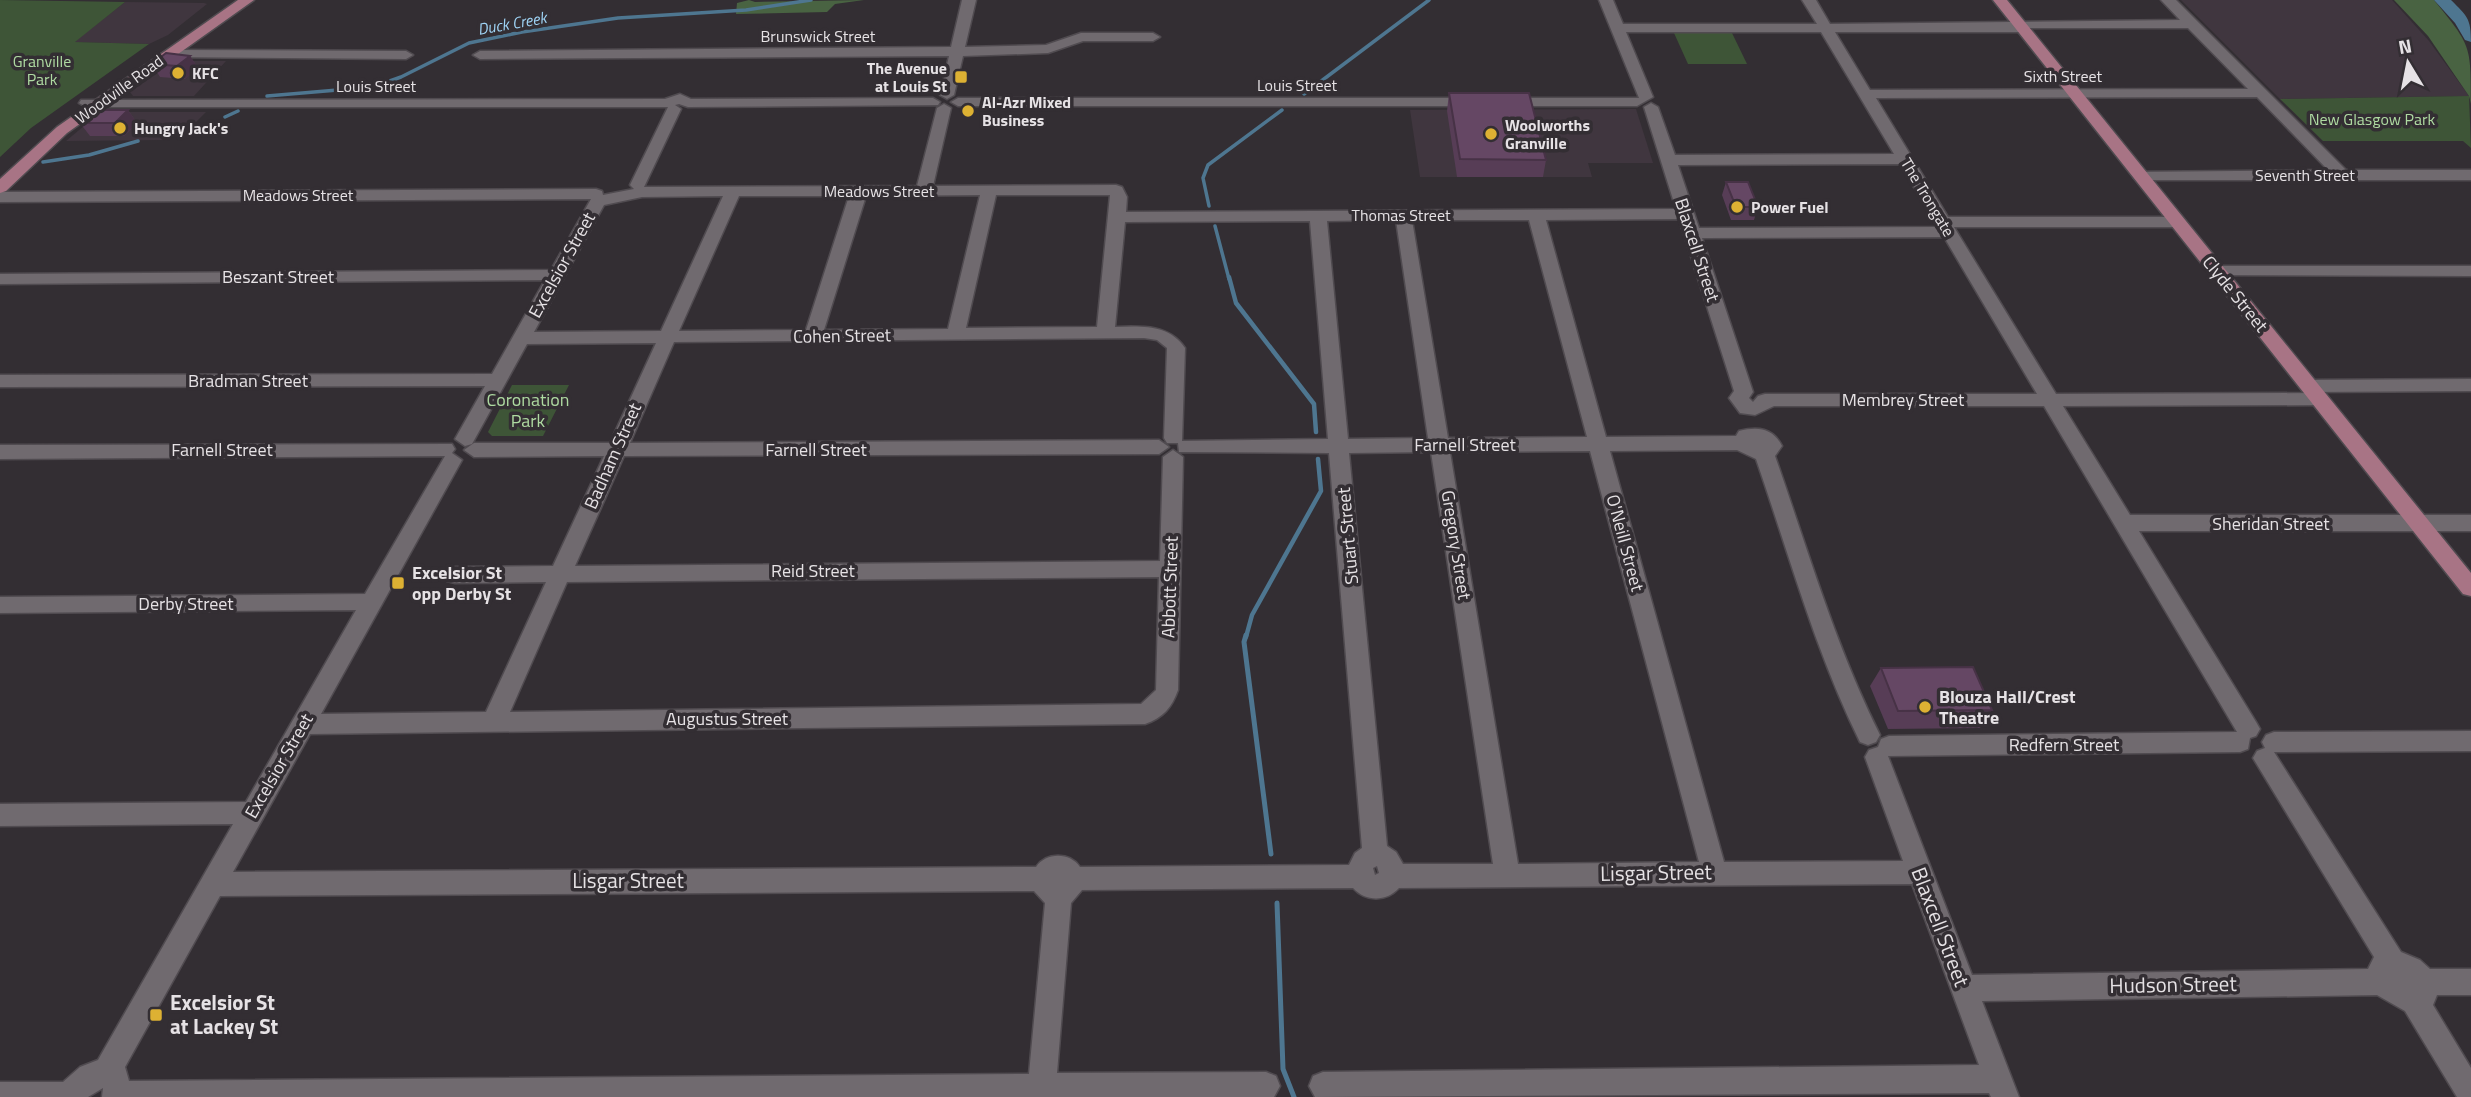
<svg xmlns="http://www.w3.org/2000/svg" width="2471" height="1097" viewBox="0 0 2471 1097" font-family="'Titillium Web',sans-serif">
	<style>
		.built { fill: #40363f }
		.green { fill: #3e5537 }
		.forest { fill: #496342 }
		.lines { fill: none; stroke-linecap: round; stroke-linejoin: round }
		.stream-far2 { stroke: #4e7690; stroke-width: 3.5 }
		.stream-far1 { stroke: #4e7690; stroke-width: 4.5 }
		.stream { stroke: #4e7690; stroke-width: 5 }
		.river { fill: #4e7690; fill-rule: evenodd }
		.minor-casing { stroke: #504b50; stroke-width: 3 }
		.major-casing { stroke: #504b50; stroke-width: 3 }
		.minor { fill: #706a6f; fill-rule: evenodd }
		.major { fill: #a87485; fill-rule: evenodd }
		.wall { fill: #573d56 }
		.shaded-wall { fill: #473246 }
		.building { fill: #654764; stroke: #473246; stroke-width: 2 }
		.poi-dot { fill: #ddb133; stroke: #332e33; stroke-width: 2.5 }
		.labels { text-anchor: middle; stroke-width: 7; stroke-linejoin: round; paint-order: stroke }
		.far-water-label { font-size: 16px; font-style: italic; fill: #9fd4f6; stroke: #332e33 }
		.far-street-label { font-size: 16px; fill: #e6e2e5; stroke: #332e33 }
		.far-park-label { font-size: 16px; fill: #aedaa1; stroke: #332e33 }
		.far-poi-label { font-size: 16px; font-weight: bold; fill: #e6e2e5; stroke: #332e33; text-anchor: start }
		.street-label { font-size: 18px; fill: #e6e2e5; stroke: #332e33 }
		.park-label { font-size: 18px; fill: #aedaa1; stroke: #332e33 }
		.poi-label { font-size: 18px; font-weight: bold; fill: #e6e2e5; stroke: #332e33; text-anchor: start }
		.near-street-label { font-size: 21px; fill: #e6e2e5; stroke: #332e33 }
		.near-poi-label { font-size: 21px; font-weight: bold; fill: #e6e2e5; stroke: #332e33; text-anchor: start }
	</style>
	<rect width="100%" height="100%" fill="#332e33"/>
	<path class="built" d="M 2181,0 L 2392,0 L 2429,41 L 2469,96 L 2280,99 Z
		M 125,2 L 204,3 L 207,4 L 168,35 L 149,44 L 74,42 Z
		M 175,61 L 226,61 L 194,96 L 133,96 L 130,92 Z
		M 1636,109 L 1653,163 L 1588,163 L 1592,177 L 1420,177 L 1410,110 Z
		M 113,112 L 206,112 L 188,130 L 162,140 L 66,141 L 97,115 Z"/>
	<path class="green" d="M 0,0 L 125,2 L 75,42 L 149,44 L 31,128 L 0,157 Z
		M 1674,33 L 1732,33 L 1747,64 L 1688,64 Z
		M 2469,96 L 2471,148 L 2463,141 L 2323,141 L 2280,99 Z
		M 512,385 L 569,385 L 543,436 L 492,436 L 488,432 Z"/>
	<path class="forest" d="M 749,0 L 755,2 L 864,0 L 835,4 L 827,12 L 736,14 L 737,3 Z
		M 2394,0 L 2434,0 C 2471,46 2471,44 2471,104 L 2469,96 L 2428,36 Z"/>
	<g class="lines">
		<path class="stream-far2" d="M 1304,94 L 1429,0
			M 267,96 L 373,87 L 401,77 L 469,43 L 522,32 L 618,18 L 746,10 L 811,0
			M 225,117 L 238,111
			M 43,162 L 89,155 L 138,141
			M 1209,206 L 1203,178 L 1208,165 L 1282,110
			M 1215,226 L 1229,279"/>
		<path class="stream-far1" d="M 1229,277 L 1236,303 L 1314,404 L 1316,432
			M 1246,637 L 1252,615 L 1321,491 L 1318,459"/>
		<path class="stream" d="M 1246,635 L 1244,642 L 1271,854
			M 1277,903 L 1283,1069 L 1294,1097"/>
		<path class="river" d="M 2434,0 L 2451,0 C 2467,16 2471,18 2471,42 L 2465,40 L 2455,23 Z"/>
		<g class="minor-casing">
			<path id="minor" d="M 962,0 L 976,0 L 965,47 L 1046,45 L 1081,33 L 1153,33 L 1160,37 L 1153,41 L 1083,41 L 1048,53 L 963,56 L 954,95 L 947,99 L 940,95 L 949,56 L 480,59 L 473,55 L 480,51 L 951,47 Z
				M 1599,0 L 1613,0 L 1623,24 L 1817,24 L 1802,0 L 1816,0 L 1830,24 L 2180,20 L 2161,0 L 2176,0 L 2346,170 L 2471,170 L 2471,180 L 2140,180 L 2134,178 L 2134,172 L 2328,170 L 2257,97 L 1876,98 L 1948,217 L 2178,217 L 2186,222 L 2178,227 L 1954,227 L 2056,394 L 2320,393 L 2329,399 L 2320,405 L 2063,406 L 2130,515 L 2471,515 L 2471,531 L 2139,531 L 2256,722 L 2260,729 L 2256,736 L 2250,738 L 2248,749 L 2240,752 L 1888,756 L 1972,975 L 2368,969 L 2374,957 L 2253,758 L 2257,751 L 2265,748 L 2262,742 L 2266,735 L 2274,732 L 2471,731 L 2471,751 L 2274,752 L 2401,952 L 2420,960 L 2430,969 L 2471,969 L 2471,995 L 2437,995 L 2433,1005 L 2471,1068 L 2471,1097 L 2457,1097 L 2405,1011 L 2377,995 L 1982,1001 L 2019,1097 L 1991,1097 L 1989,1093 L 1315,1097 L 1309,1086 L 1313,1076 L 1323,1072 L 1979,1065 L 1912,884 L 1399,888 C 1386,902 1366,902 1353,888 L 1082,890 L 1071,903 L 1057,1073 L 1266,1072 L 1276,1076 L 1280,1086 L 1274,1097 L 102,1097 L 103,1088 L 88,1097 L 0,1097 L 0,1082 L 63,1082 L 80,1067 L 98,1060 L 233,824 L 0,826 L 0,804 L 246,802 L 356,610 L 0,613 L 0,597 L 365,594 L 445,456 L 0,459 L 0,445 L 452,444 L 455,449 L 452,453 L 462,460 L 321,714 L 486,712 L 546,582 L 455,583 L 447,581 L 444,575 L 447,569 L 455,567 L 553,566 L 604,456 L 474,457 L 464,450 L 474,443 L 610,443 L 656,343 L 527,344 L 472,444 L 465,446 L 455,439 L 485,386 L 0,387 L 0,375 L 492,374 L 545,280 L 0,284 L 0,274 L 551,270 L 591,199 L 0,202 L 0,192 L 596,189 L 602,191 L 603,195 L 634,189 L 630,185 L 668,107 L 86,107 L 79,103 L 81,100 L 665,99 L 680,94 L 691,99 L 933,98 L 940,102 L 938,105 L 688,107 L 679,104 L 675,105 L 681,109 L 644,187 L 917,186 L 937,108 L 944,104 L 951,108 L 933,186 L 1116,185 L 1122,187 L 1127,197 L 1126,212 L 1676,209 L 1644,107 L 1651,103 L 1658,107 L 1675,155 L 1894,154 L 1821,32 L 1626,32 L 1653,97 L 1637,106 L 958,106 L 951,102 L 958,98 L 1639,98 ZM 2029,28 L 2188,28 L 2248,89 L 1870,90 L 1835,32 L 2022,32 ZM 1900,164 L 1938,227 L 1699,228 L 1678,165 ZM 980,195 L 948,329 L 824,330 L 866,196 ZM 996,195 L 1110,195 L 1097,327 L 966,328 ZM 723,196 L 661,331 L 534,332 L 604,205 L 642,197 ZM 739,196 L 849,196 L 806,330 L 679,331 ZM 1679,219 L 1734,391 L 1729,398 L 1740,413 L 1755,415 L 1774,406 L 2044,406 L 2237,732 L 1889,736 L 1881,739 L 1878,747 L 1869,750 L 1865,757 L 1903,861 L 1724,862 L 1610,451 L 1737,450 L 1756,459 C 1789,554 1815,651 1860,742 L 1868,745 L 1876,742 L 1880,735 C 1835,645 1808,550 1775,456 L 1782,446 C 1773,428 1758,426 1739,431 L 1736,436 L 1606,437 L 1546,220 ZM 1396,220 L 1428,438 L 1348,439 L 1327,221 ZM 1412,220 L 1529,220 L 1587,437 L 1448,438 ZM 1310,221 L 1328,439 L 1182,441 L 1185,348 C 1169,324 1141,326 1115,327 L 1125,222 ZM 1944,237 L 2037,394 L 1765,394 L 1758,396 L 1753,402 L 1749,398 L 1753,392 L 1702,238 ZM 1144,338 L 1157,340 L 1167,348 L 1164,438 L 1167,443 L 1178,443 L 1179,452 L 1329,453 L 1362,848 L 1355,853 L 1349,865 L 1080,867 C 1070,852 1046,852 1036,867 L 233,872 L 310,734 L 1145,724 C 1163,718 1172,707 1178,690 L 1183,457 L 1173,450 L 1163,457 L 1160,561 L 575,566 L 624,456 L 1159,454 L 1169,447 L 1159,440 L 630,443 L 674,342 ZM 1590,451 L 1699,862 L 1518,864 L 1450,452 ZM 1431,452 L 1493,864 L 1403,864 L 1396,852 L 1387,846 L 1349,453 ZM 1159,577 L 1156,690 L 1141,704 L 510,712 L 567,582 ZM 1377,866 L 1379,873 L 1375,875 L 1373,868 ZM 1034,891 L 1045,903 L 1029,1074 L 129,1081 L 125,1067 L 220,896 Z
				M 168,50 L 406,51 L 413,55 L 406,59 L 163,57 L 161,54 Z
				M 2217,266 L 2471,266 L 2471,276 L 2211,275 L 2208,271 Z
				M 2471,379 L 2471,391 L 2309,392 L 2300,386 L 2309,380 Z"/>
		</g>
		<g class="major-casing">
			<path id="major" d="M 238,0 L 254,0 L 67,133 L 6,191 L 0,193 L 0,179 L 57,127 Z
				M 1993,0 L 2007,0 L 2471,573 L 2471,596 L 2463,594 Z"/>
		</g>
		<use href="#minor" class="minor"/>
		<use href="#major" class="major"/>
	</g>
	<path class="wall" d="M 190,56 L 198,68 L 185,79 L 160,77 L 152,64 Z
		M 1449,93 L 1546,160 L 1543,177 L 1457,177 L 1447,111 Z
		M 128,110 L 137,123 L 124,136 L 90,136 L 80,123 Z
		M 1726,182 L 1758,207 L 1754,220 L 1731,220 L 1722,195 Z
		M 1881,668 L 1992,710 L 1980,728 L 1888,729 L 1870,686 Z"/>
	<path class="shaded-wall" d="M 190,56 L 198,68 L 185,79 L 177,66 Z
		M 128,110 L 137,123 L 124,136 L 115,123 Z"/>
	<path class="building" d="M 166,53 L 190,56 L 177,66 L 152,64 Z
		M 1449,93 L 1529,93 L 1546,160 L 1460,159 Z
		M 94,110 L 128,110 L 115,123 L 80,123 Z
		M 1726,182 L 1748,182 L 1758,207 L 1736,207 Z
		M 1973,667 L 1992,710 L 1898,711 L 1881,668 Z"/>
	<g class="poi-dot">
		<circle cx="178" cy="73" r="7"/>
		<rect x="954" y="70" width="14" height="14" rx="3.5"/>
		<circle cx="968" cy="111" r="7"/>
		<circle cx="120" cy="128" r="7"/>
		<circle cx="1491" cy="134" r="7"/>
		<circle cx="1737" cy="207" r="7"/>
		<rect x="391" y="576" width="14" height="14" rx="3.5"/>
		<circle cx="1925" cy="707" r="7"/>
		<rect x="149" y="1008" width="14" height="14" rx="3.5"/>
	</g>
	<g class="labels">
		<g class="far-water-label">
			<text transform="translate(512 23) rotate(-10)" y="6">Duck Creek</text>
		</g>
		<g class="far-street-label">
			<text x="818" y="42">Brunswick Street</text>
			<text x="2063" y="82">Sixth Street</text>
			<text x="1297" y="91">Louis Street</text>
			<text x="376" y="92">Louis Street</text>
			<text transform="translate(119 89) rotate(-36)" y="6">Woodville Road</text>
			<text x="2305" y="181">Seventh Street</text>
			<text x="879" y="197">Meadows Street</text>
			<text x="298" y="201">Meadows Street</text>
			<text transform="translate(1928 197) rotate(59)" y="6">The Trongate</text>
			<text x="1401" y="221">Thomas Street</text>
		</g>
		<g class="far-park-label">
			<text x="42" y="67">Granville<tspan x="42" dy="18">Park</tspan></text>
			<text x="2372" y="125">New Glasgow Park</text>
		</g>
		<g class="far-poi-label">
			<text x="947" y="74" text-anchor="end">The Avenue<tspan x="947" dy="18">at Louis St</tspan></text>
			<text x="192" y="79">KFC</text>
			<text x="982" y="108">Al-Azr Mixed<tspan x="982" dy="18">Business</tspan></text>
			<text x="1505" y="131">Woolworths<tspan x="1505" dy="18">Granville</tspan></text>
			<text x="134" y="134">Hungry Jack's</text>
			<text x="1751" y="213">Power Fuel</text>
		</g>
		<g class="street-label">
			<text transform="translate(1697 250) rotate(72)" y="6">Blaxcell Street</text>
			<text transform="translate(562 265) rotate(-61)" y="6">Excelsior Street</text>
			<text x="278" y="283">Beszant Street</text>
			<text transform="translate(2235 294) rotate(51)" y="6">Clyde Street</text>
			<text transform="translate(842 336) rotate(-1)" y="6">Cohen Street</text>
			<text x="248" y="387">Bradman Street</text>
			<text x="1903" y="406">Membrey Street</text>
			<text x="1465" y="451">Farnell Street</text>
			<text x="222" y="456">Farnell Street</text>
			<text x="816" y="456">Farnell Street</text>
			<text transform="translate(613 456) rotate(-66)" y="6">Badham Street</text>
			<text x="2271" y="530">Sheridan Street</text>
			<text transform="translate(1348 536) rotate(-95)" y="6">Stuart Street</text>
			<text transform="translate(1625 543) rotate(75)" y="6">O'Neill Street</text>
			<text transform="translate(1456 545) rotate(81)" y="6">Gregory Street</text>
			<text x="813" y="577">Reid Street</text>
			<text transform="translate(1170 587) rotate(-88)" y="6">Abbott Street</text>
			<text x="186" y="610">Derby Street</text>
			<text x="727" y="725">Augustus Street</text>
			<text x="2064" y="751">Redfern Street</text>
			<text transform="translate(279 766) rotate(-60)" y="6">Excelsior Street</text>
		</g>
		<g class="park-label">
			<text x="528" y="406">Coronation<tspan x="528" dy="21">Park</tspan></text>
		</g>
		<g class="poi-label">
			<text x="412" y="579">Excelsior St<tspan x="412" dy="21">opp Derby St</tspan></text>
			<text x="1939" y="703">Blouza Hall/Crest<tspan x="1939" dy="21">Theatre</tspan></text>
		</g>
		<g class="near-street-label">
			<text transform="translate(1656 873) rotate(-1)" y="7">Lisgar Street</text>
			<text x="628" y="888">Lisgar Street</text>
			<text transform="translate(1940 927) rotate(69)" y="7">Blaxcell Street</text>
			<text transform="translate(2173 985) rotate(-1)" y="7">Hudson Street</text>
		</g>
		<g class="near-poi-label">
			<text x="170" y="1010">Excelsior St<tspan x="170" dy="24">at Lackey St</tspan></text>
		</g>
	</g>
	<g transform="translate(2408 63) rotate(350)" stroke="#332e33" stroke-width="5" paint-order="stroke">
	<path d="M0-5L12 26L0 18L-12 26Z" fill="#e6e2e5"/>
	<text y="-10" font-size="19" font-weight="bold" text-anchor="middle" fill="#e6e2e5">N</text>
	</g>
</svg>
